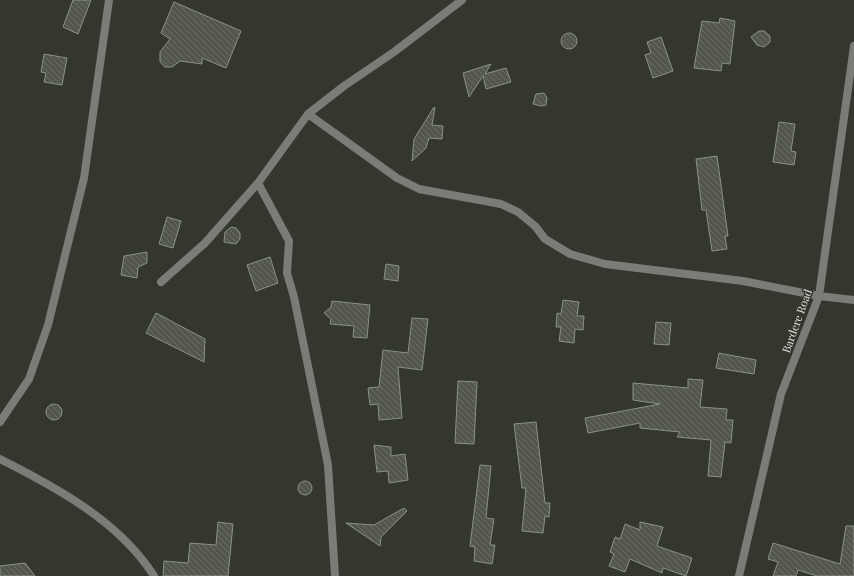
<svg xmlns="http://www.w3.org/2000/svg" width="854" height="576" viewBox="0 0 854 576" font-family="'Playfair Display',serif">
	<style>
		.building { fill: url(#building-back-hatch); stroke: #8c9186 }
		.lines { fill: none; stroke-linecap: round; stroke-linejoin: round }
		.minor { stroke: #797c77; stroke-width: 8 }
		.tertiary { stroke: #797c77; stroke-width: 8 }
		.labels { text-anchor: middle; stroke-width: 3; stroke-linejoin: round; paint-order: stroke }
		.street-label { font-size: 11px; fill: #e0e3dd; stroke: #33372e }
	</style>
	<defs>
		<pattern id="building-back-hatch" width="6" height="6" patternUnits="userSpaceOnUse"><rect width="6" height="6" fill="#52564c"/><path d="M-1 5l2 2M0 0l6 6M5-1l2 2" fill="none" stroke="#6b6e65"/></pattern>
	</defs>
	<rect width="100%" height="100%" fill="#33372e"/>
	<path class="building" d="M 73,0 L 91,0 L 78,34 L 63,27 Z
		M 174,2 L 241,31 L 226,68 L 202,58 L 202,64 L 180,61 L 172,67 L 165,67 L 160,62 L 160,52 L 170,39 L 161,33 Z
		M 720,18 L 735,21 L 730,64 L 722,63 L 721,71 L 694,68 L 702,21 L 719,23 Z
		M 759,31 L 764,31 L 770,36 L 770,42 L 764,47 L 757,45 L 751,37 Z
		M561 41a8 8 0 1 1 16 0a8 8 0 1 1-16 0Z
		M 661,37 L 673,71 L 653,78 L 645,55 L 651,53 L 647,42 Z
		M 44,54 L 67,58 L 62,85 L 44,82 L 46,73 L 41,72 Z
		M 491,64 L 485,74 L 506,68 L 511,82 L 486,89 L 483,76 L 469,97 L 463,73 Z
		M 544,93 L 547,98 L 546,105 L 541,106 L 533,104 L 536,94 Z
		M 434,107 L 435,108 L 432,125 L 443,126 L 442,139 L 429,138 L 426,148 L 412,161 L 414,139 Z
		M 779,122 L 795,124 L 791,151 L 796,152 L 794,165 L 773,162 Z
		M 717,156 L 728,236 L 725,236 L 727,249 L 712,251 L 706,210 L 702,210 L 696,159 Z
		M 167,217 L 181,221 L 173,248 L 159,244 Z
		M 231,227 L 236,228 L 240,233 L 240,239 L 236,244 L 224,242 L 225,232 Z
		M 147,252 L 147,263 L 138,267 L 137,278 L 121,275 L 124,256 Z
		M 270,257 L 278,283 L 256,291 L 247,265 Z
		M 386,264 L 399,266 L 398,281 L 384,279 Z
		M 563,300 L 579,302 L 577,316 L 584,316 L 583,330 L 575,329 L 574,343 L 559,341 L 561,327 L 556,327 L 557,313 L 561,314 Z
		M 332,301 L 370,305 L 367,338 L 353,337 L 354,326 L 330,324 L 331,319 L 324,313 L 331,307 Z
		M 156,313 L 205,339 L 204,362 L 146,333 Z
		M 412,318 L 428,319 L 422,370 L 398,367 L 402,418 L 379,420 L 378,404 L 370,405 L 368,388 L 379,387 L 383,350 L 408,353 Z
		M 656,322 L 671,323 L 669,345 L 654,344 Z
		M 719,353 L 756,360 L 754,374 L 716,368 Z
		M 688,379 L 703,380 L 700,407 L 727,409 L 726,420 L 733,420 L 731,443 L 725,442 L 721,477 L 708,476 L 711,440 L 677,437 L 680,432 L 640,428 L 640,423 L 588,433 L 585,418 L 660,404 L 633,400 L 633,383 L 688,388 Z
		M 458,381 L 477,382 L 474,444 L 455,443 Z
		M46 412a8 8 0 1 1 16 0a8 8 0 1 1-16 0Z
		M 536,422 L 545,503 L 550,503 L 549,517 L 545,516 L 543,533 L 522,531 L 526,488 L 522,488 L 514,424 Z
		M 374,445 L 391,447 L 391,456 L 405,454 L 408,480 L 389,483 L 388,471 L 377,472 Z
		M 480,465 L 491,466 L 486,518 L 494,519 L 490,545 L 495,545 L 492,564 L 474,561 L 475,547 L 470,546 Z
		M298 488a7 7 0 1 1 14 0a7 7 0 1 1-14 0Z
		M 404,508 L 407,511 L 381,537 L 380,546 L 346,523 L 374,525 Z
		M 218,522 L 233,524 L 228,576 L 163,576 L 164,561 L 188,563 L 190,543 L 216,545 Z
		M 640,522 L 663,527 L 657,546 L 692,558 L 686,576 L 663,568 L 662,573 L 630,559 L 625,572 L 609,566 L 614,554 L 610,552 L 615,537 L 620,539 L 625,524 L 640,530 Z
		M 846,526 L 854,526 L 854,576 L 817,576 L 798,570 L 796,576 L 773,576 L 778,562 L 768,559 L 773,543 L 840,564 Z
		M 25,563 L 35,576 L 0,576 L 0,566 Z"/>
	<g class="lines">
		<path class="minor" d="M 308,114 L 397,178 L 419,189 L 501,204 L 518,212 L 535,226 L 545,239 L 570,254 L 605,264 L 743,281 L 819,296 L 854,300
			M 258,183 L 289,241 L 287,273 L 294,297 L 328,465 L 335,576
			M 161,282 L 205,243 L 258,183 L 308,114 L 344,86 L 394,52 L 462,0
			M 0,422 L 29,379 L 48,325 L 84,178 L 109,0
			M 0,459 C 56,487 120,522 154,576"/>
		<path class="tertiary" d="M 739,576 L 781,394 L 819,296 L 854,46"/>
	</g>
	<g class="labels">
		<g class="street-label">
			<text transform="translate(797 321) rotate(-70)" y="4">Bardere Road</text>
		</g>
	</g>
</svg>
